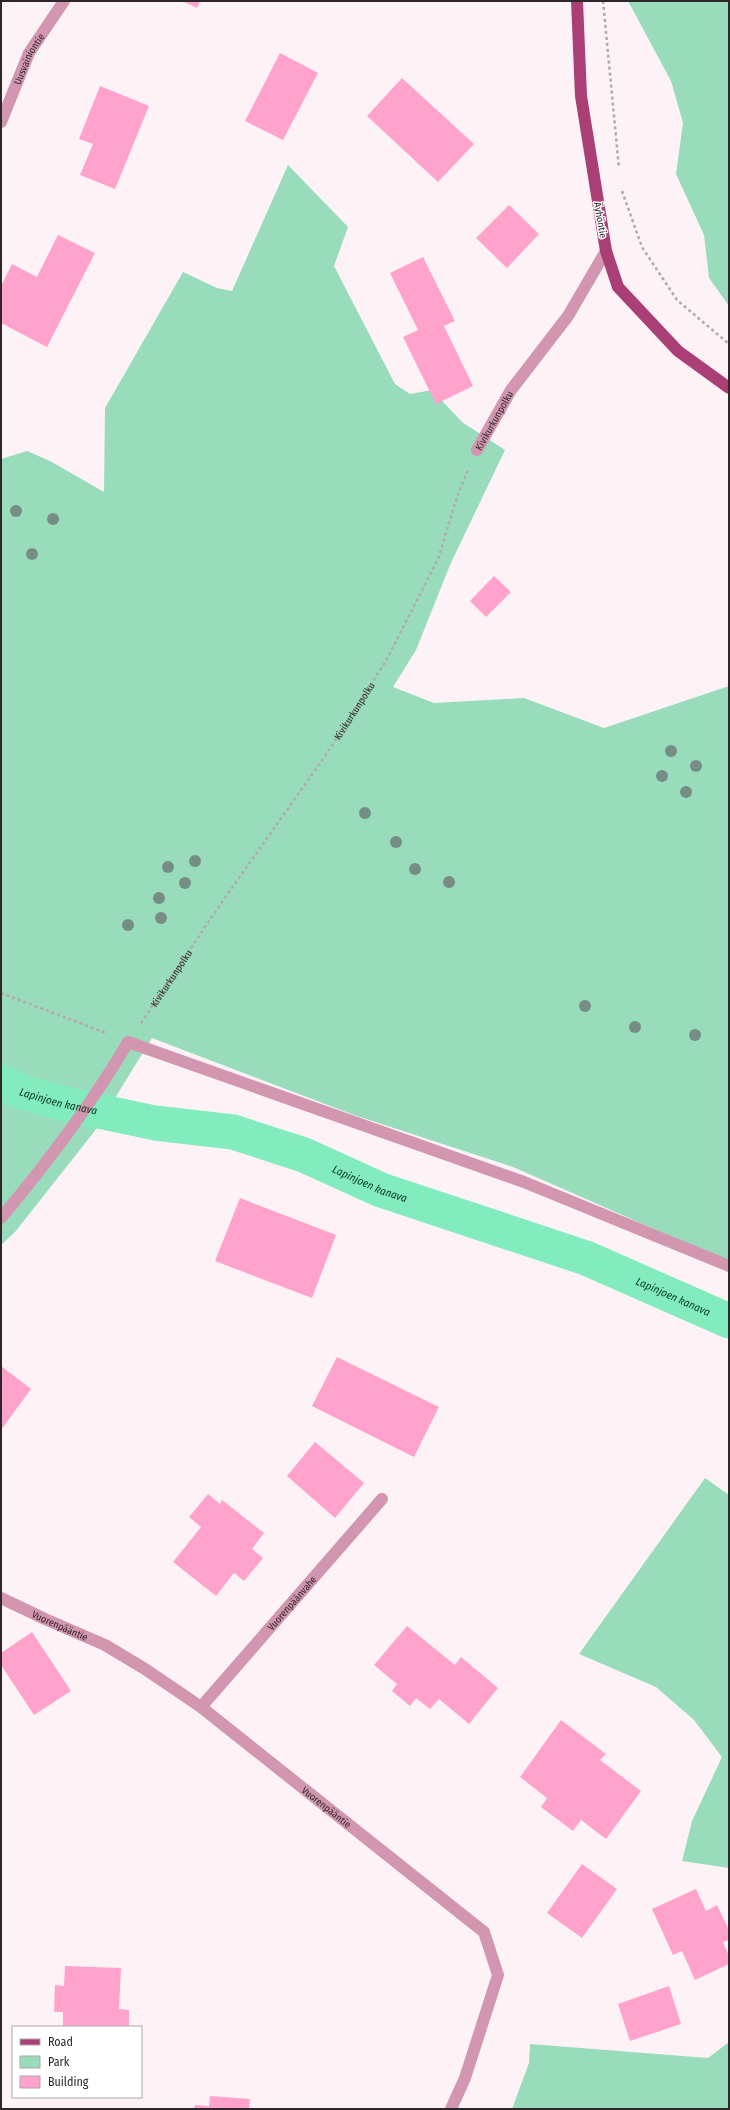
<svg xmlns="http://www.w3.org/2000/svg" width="730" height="2110" viewBox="0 0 730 2110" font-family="'Fira Sans Condensed',sans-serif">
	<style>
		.green { fill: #98dcbc }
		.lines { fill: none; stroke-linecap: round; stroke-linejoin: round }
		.canal { stroke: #82ecbe; stroke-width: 35 }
		.building { fill: #ffa3cc }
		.path { stroke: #b2a9ac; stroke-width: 2.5; stroke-dasharray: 3 3; stroke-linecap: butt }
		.minor { stroke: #d396b0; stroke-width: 12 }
		.major { stroke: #aa3f76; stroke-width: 12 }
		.tree { fill: #768d85 }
		.labels { text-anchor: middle; stroke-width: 3; stroke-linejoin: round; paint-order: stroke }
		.street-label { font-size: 10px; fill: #2d2729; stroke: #fff }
		.water-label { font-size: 11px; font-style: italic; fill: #073826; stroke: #fff }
	</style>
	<rect width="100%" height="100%" fill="#fdf3f7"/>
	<path class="green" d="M 628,1 L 729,1 L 729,306 L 709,278 L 704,235 L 676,174 L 683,123 L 671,81 Z
		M 288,165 L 348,227 L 334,266 L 395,384 L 410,394 L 432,390 L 462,422 L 505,450 L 450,565 L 416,650 L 393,687 L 434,703 L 524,698 L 604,728 L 729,686 L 729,1262 L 513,1167 L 354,1115 L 152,1038 L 94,1132 L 15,1232 L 1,1245 L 1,459 L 27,451 L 50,461 L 104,492 L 105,408 L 183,272 L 217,288 L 232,291 Z
		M 705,1478 L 729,1495 L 729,1868 L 682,1861 L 692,1821 L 722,1757 L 694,1720 L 656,1687 L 579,1654 Z
		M 729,2042 L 729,2109 L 512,2109 L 529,2063 L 530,2044 L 708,2058 Z"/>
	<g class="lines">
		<path class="canal" id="s1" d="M 1,1082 L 19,1091 L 60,1103 L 155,1123 L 233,1132 L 304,1155 L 381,1190 L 586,1258 L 729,1321"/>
	</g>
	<path class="building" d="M 182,1 L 200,1 L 197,8 Z
		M 280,53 L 318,73 L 283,140 L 245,121 Z
		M 402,78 L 474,144 L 438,182 L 367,116 Z
		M 100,86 L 149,106 L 115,189 L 80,175 L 93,144 L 79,139 Z
		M 509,205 L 539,234 L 507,268 L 476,238 Z
		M 58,235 L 95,253 L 47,347 L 1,323 L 1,286 L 12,264 L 37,277 Z
		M 423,257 L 455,321 L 444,326 L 473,386 L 436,404 L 403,337 L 418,330 L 390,273 Z
		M 494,576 L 511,592 L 486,617 L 470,601 Z
		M 240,1198 L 336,1235 L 312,1298 L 215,1261 Z
		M 337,1357 L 439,1407 L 414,1457 L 312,1406 Z
		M 1,1366 L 31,1389 L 1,1430 Z
		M 315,1442 L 364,1483 L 335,1518 L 287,1476 Z
		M 208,1494 L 220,1504 L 222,1500 L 264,1533 L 252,1549 L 263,1558 L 244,1581 L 234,1573 L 216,1596 L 173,1562 L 201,1527 L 189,1517 Z
		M 407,1626 L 455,1665 L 461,1657 L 498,1688 L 469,1724 L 439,1699 L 430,1709 L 416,1698 L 410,1706 L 392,1691 L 397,1684 L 374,1665 Z
		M 32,1632 L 71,1691 L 34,1715 L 1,1665 L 1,1653 Z
		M 561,1720 L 606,1754 L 600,1760 L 641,1791 L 606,1839 L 581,1820 L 573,1831 L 541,1807 L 547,1798 L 520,1777 Z
		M 582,1864 L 617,1889 L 582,1938 L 547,1913 Z
		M 696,1889 L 706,1911 L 717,1905 L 729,1930 L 729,1940 L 723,1942 L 729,1956 L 729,1964 L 695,1980 L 682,1951 L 673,1955 L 652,1909 Z
		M 65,1966 L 121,1968 L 119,2009 L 129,2010 L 129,2027 L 63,2027 L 63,2012 L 54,2012 L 55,1985 L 64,1986 Z
		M 669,1986 L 681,2024 L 630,2041 L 618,2004 Z
		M 210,2096 L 250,2099 L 249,2109 L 194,2109 L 195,2105 L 209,2106 Z"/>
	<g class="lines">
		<g class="path">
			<path d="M 603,1 L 619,168"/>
			<path d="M 622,191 L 642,247 L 677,300 L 729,344"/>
			<path d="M 1,993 L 106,1033"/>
			<path id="s2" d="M 141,1023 L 215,912 L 323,759 L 386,661 L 438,559 L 458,494 L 468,470"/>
		</g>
		<g class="minor">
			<path id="s3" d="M 1,122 L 29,53 L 64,1"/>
			<path id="s4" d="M 477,450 L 511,390 L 568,316 L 606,251"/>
			<path d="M 1,1218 C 48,1162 91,1105 128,1042 L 524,1182 L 729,1266"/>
			<path id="s5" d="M 1,1598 L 45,1619 L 105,1645 L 145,1669 L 201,1707 L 484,1932 L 498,1975 L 465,2078 L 451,2109"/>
			<path id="s6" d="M 201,1707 L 382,1499"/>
		</g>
		<path class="major" d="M 577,1 L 581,96 L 606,251 L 618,287 L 678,351 L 729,388"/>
	</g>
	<g class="tree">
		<circle cx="16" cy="511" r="6"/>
		<circle cx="53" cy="519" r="6"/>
		<circle cx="32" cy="554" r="6"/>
		<circle cx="671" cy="751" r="6"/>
		<circle cx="696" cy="766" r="6"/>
		<circle cx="662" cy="776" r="6"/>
		<circle cx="686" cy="792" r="6"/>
		<circle cx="365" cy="813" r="6"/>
		<circle cx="396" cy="842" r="6"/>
		<circle cx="195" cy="861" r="6"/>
		<circle cx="168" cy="867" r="6"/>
		<circle cx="415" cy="869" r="6"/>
		<circle cx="449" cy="882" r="6"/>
		<circle cx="185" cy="883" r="6"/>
		<circle cx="159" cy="898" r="6"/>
		<circle cx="161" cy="918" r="6"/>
		<circle cx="128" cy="925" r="6"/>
		<circle cx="585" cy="1006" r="6"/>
		<circle cx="635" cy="1027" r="6"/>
		<circle cx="695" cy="1035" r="6"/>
	</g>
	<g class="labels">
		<g class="street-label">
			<text dy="4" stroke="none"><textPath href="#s3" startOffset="69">Uusvainiontie</textPath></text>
			<text transform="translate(601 220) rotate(80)" y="4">Äyhöntie</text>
			<text dy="4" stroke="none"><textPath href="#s4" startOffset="34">Kivikurkunpolku</textPath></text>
			<text dy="4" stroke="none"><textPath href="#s2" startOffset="378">Kivikurkunpolku</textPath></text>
			<text dy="4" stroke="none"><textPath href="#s2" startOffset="54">Kivikurkunpolku</textPath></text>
			<text dy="4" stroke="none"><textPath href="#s6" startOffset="138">Vuorenpäänvahe</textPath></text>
			<text dy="4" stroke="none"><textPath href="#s5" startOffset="65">Vuorenpääntie</textPath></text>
			<text dy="4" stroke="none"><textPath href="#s5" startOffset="389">Vuorenpääntie</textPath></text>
		</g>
		<g class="water-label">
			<text dy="4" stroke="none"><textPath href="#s1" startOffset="61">Lapinjoen kanava</textPath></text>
			<text dy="4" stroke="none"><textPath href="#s1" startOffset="385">Lapinjoen kanava</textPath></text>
			<text dy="4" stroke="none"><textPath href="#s1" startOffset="709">Lapinjoen kanava</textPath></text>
		</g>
	</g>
	<rect width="730" height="2110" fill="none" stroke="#2d2729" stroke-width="4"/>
	<rect x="12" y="2026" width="130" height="72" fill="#ffffff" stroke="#aba9a9"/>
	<rect x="20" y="2039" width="20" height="6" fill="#aa3f76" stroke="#aba9a9"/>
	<text x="48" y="2046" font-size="12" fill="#2d2729">Road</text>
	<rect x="20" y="2056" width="20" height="12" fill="#98dcbc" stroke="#aba9a9"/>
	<text x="48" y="2066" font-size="12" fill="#2d2729">Park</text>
	<rect x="20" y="2076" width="20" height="12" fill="#ffa3cc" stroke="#aba9a9"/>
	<text x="48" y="2086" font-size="12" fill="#2d2729">Building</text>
</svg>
